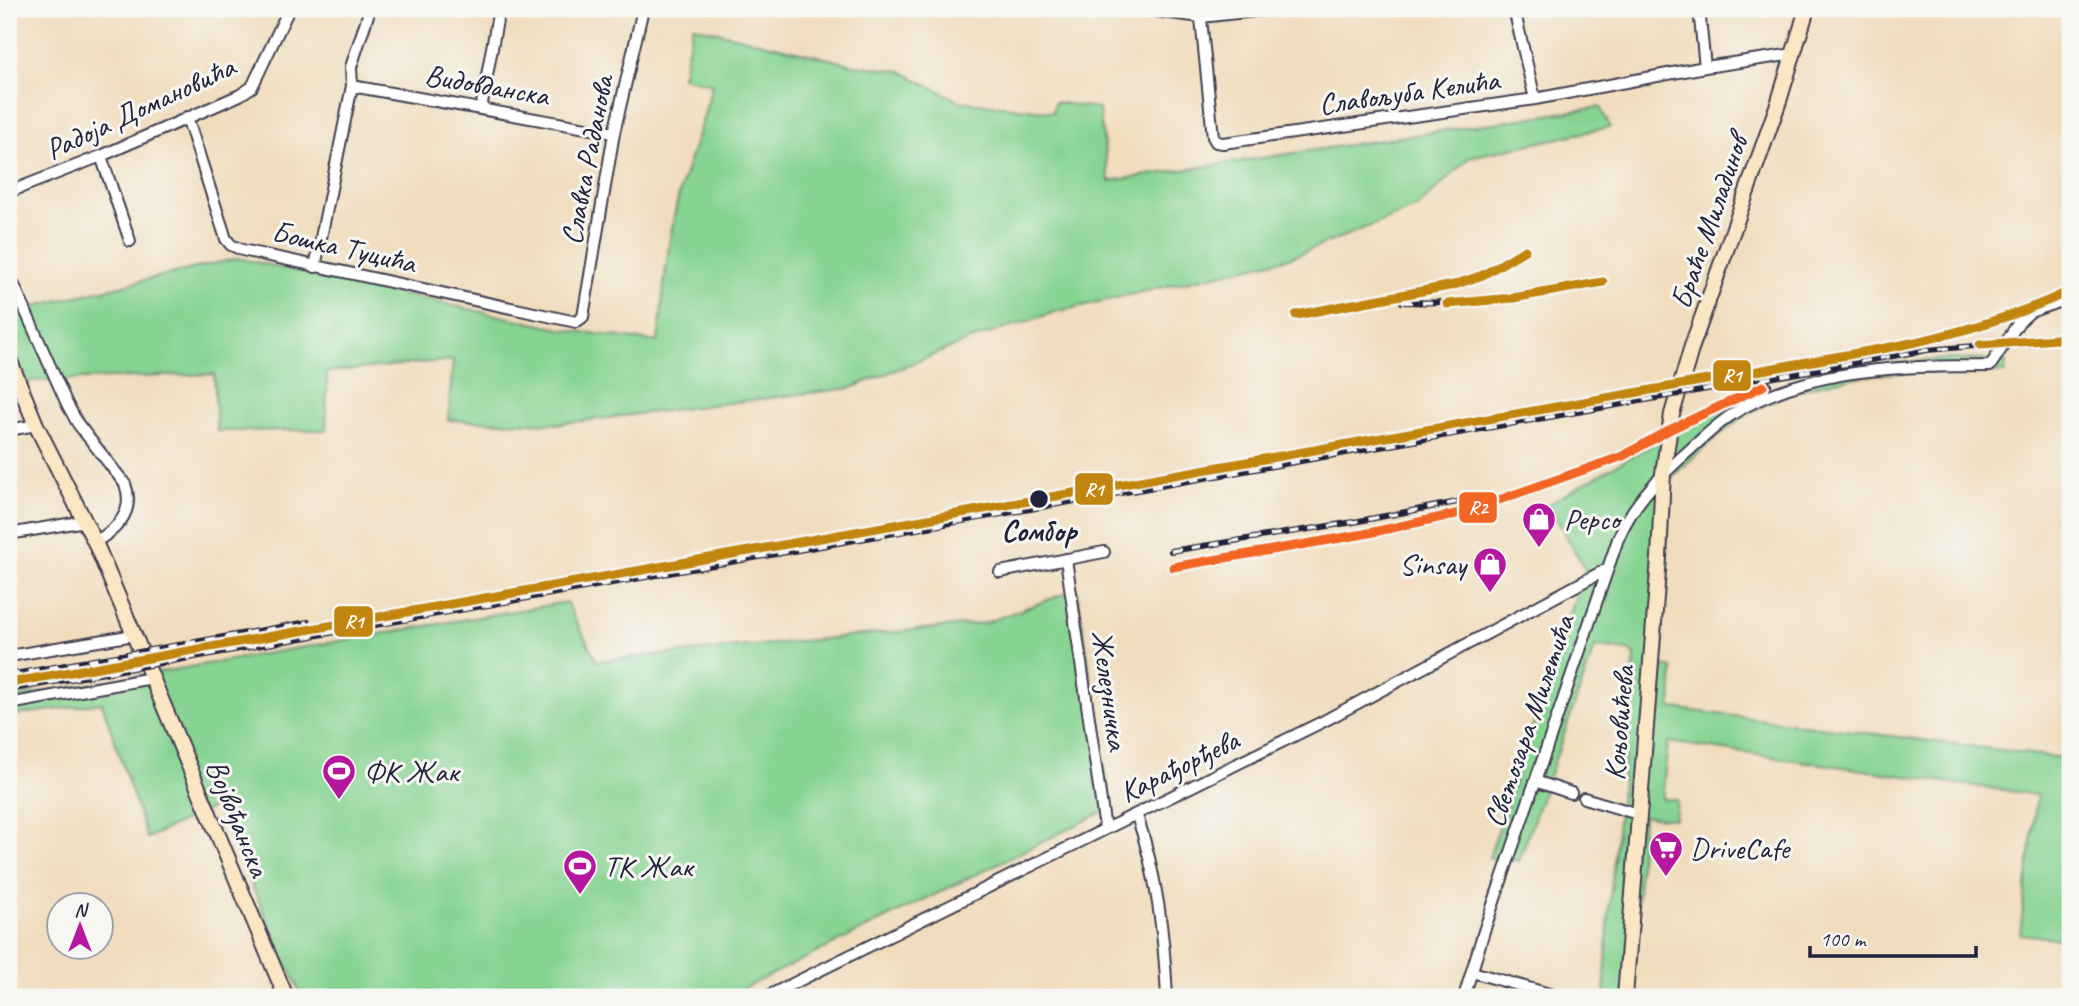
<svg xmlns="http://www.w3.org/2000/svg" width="2079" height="1006" viewBox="0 0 2079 1006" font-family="Caveat,sans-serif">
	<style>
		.green { fill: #86d392; stroke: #547a66; stroke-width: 2 }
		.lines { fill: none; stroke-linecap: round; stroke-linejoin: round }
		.street-casing { stroke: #413e4f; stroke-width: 14 }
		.secondary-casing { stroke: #413e4f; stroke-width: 18 }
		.street { stroke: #fff; stroke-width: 10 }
		.secondary { stroke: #fbe6c4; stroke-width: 14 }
		.rail-casing { stroke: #22223b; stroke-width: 6 }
		.rail { stroke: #f6f6f2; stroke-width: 3.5; stroke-dasharray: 10; stroke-linecap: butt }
		.rail-1-casing { stroke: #f6f6f2; stroke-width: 14 }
		.rail-2-casing { stroke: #f6f6f2; stroke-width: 14 }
		.rail-1 { stroke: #c2850f; stroke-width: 9 }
		.rail-2 { stroke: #f26522; stroke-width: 9 }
		.stop-dot { fill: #22223b; stroke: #f6f6f2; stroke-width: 2.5 }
		.labels { text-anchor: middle; stroke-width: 6; stroke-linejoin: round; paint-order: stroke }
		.street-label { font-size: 30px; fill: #22223b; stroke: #f6f6f2 }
		.poi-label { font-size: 30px; fill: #22223b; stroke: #f6f6f2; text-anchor: start }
		.stop-label { font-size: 30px; font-weight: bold; fill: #22223b; stroke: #f6f6f2 }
		.line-badge { stroke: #f6f6f2; stroke-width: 2.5 }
		.badge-label { font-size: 19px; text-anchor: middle; font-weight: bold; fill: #fff }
	</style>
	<rect width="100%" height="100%" fill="#f6f6f2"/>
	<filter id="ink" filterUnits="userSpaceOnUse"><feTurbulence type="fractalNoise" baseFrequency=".0143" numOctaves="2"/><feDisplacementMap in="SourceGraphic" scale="14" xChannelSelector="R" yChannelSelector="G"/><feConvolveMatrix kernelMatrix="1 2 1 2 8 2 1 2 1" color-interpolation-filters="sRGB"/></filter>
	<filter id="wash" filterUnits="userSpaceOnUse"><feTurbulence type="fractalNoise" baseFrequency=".00686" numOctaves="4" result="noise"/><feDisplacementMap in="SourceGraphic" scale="28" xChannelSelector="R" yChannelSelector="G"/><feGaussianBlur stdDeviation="1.57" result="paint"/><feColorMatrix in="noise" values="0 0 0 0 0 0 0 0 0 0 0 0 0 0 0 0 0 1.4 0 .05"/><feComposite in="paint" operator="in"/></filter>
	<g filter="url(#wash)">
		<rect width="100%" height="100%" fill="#f1ddbe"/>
		<path class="green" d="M 693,26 L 854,65 L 901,71 L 959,101 L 1053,112 L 1055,102 L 1099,109 L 1109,181 L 1600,107 L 1610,127 L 1470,157 L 1418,207 L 1289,258 L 1055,312 L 973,339 L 851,388 L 557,424 L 448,420 L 453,360 L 327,372 L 326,430 L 217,431 L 214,374 L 9,382 L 9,260 L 31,307 L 238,258 L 560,329 L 658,342 C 664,291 667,237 681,187 C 691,152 705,120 712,84 L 682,77 Z
			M 1949,359 L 2006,361 L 2005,373 C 1918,370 1814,368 1739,420 C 1714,438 1691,459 1669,480 L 1658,665 L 1673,668 L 1671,708 L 2070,759 L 2070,940 L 2020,934 L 2037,795 L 1668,742 L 1662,799 L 1677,800 L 1675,819 L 1643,816 L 1631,997 L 1604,997 L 1609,910 L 1635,655 L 1627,650 L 1595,647 L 1519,861 L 1489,858 L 1585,569 L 1548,504 C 1621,463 1702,412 1781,386 C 1834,369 1893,362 1949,359 Z
			M 1077,589 L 1111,808 L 726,997 L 302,997 L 216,806 L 147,838 L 102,703 L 9,716 L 9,698 L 566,602 L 597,661 L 985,623 Z"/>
	</g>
	<g filter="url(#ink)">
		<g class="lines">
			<g class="street-casing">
				<path id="street" d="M 1140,9 L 1201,17 L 1273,9
					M 1200,9 L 1213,137 L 1216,142 L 1223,143 L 1535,99 L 1705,67 L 1794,54
					M 1514,9 L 1535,99
					M 1699,9 L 1705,67
					M 352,86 L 614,133
					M 481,109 L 499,9
					M 187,117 L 226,239 L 231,245 L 242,250 L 576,322 L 583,317 L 614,133 L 643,9
					M 101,156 L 130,241
					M 9,192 L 101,156 L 240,95 L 252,87 L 289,9
					M 315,267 L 352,86 L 351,67 L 370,9
					M 9,274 L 67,404 L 78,424 L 125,484 C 135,511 118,529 95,542
					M 9,430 L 36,425
					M 9,534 L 85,521
					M 1066,559 L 1105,829
					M 1000,572 L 1104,552
					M 9,656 L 134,635
					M 9,704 L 152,678
					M 1535,781 L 1571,793
					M 1584,798 L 1638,814
					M 1137,816 C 1157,875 1164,935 1167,997
					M 1472,972 L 1560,997
					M 766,997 L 1324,721 L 1607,569
					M 1464,997 L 1484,931 L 1618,539 C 1632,505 1656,480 1683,456 C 1700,441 1716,424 1736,412 C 1810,367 1907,366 1990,366 L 2019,322 L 2030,312 L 2070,298"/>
			</g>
			<g class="secondary-casing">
				<path id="secondary" d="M 9,359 L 36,425 L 95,542 L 286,997
					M 1625,997 L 1659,558 L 1663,473 L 1672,414 L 1692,346 L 1779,101 L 1807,9"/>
			</g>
			<use href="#street" class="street"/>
			<use href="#secondary" class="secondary"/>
			<g class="rail-casing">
				<path id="rail" d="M 1402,302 C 1470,305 1535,294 1603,282
					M 1296,315 L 1454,285 L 1483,275 L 1525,250
					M 1171,551 L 1354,522 L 1488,496
					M 1173,567 L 1364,534 L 1465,512 L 1623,456 L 1669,430 L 1769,384
					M 9,675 L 308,622
					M 9,690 L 1927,350 L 2070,338"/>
			</g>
			<use href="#rail" class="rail"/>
			<g class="rail-1-casing">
				<path id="rail-1" d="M 1447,304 L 1513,298 L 1603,282
					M 1296,315 L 1454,285 L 1483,275 L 1525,250
					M 1980,345 L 2070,338
					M 9,683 L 1897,346 C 1957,334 2014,317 2070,291"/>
			</g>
			<g class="rail-2-casing">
				<path id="rail-2" d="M 1173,567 L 1364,534 L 1465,512 L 1623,456 L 1669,430 L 1763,386"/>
			</g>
			<use href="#rail-1" class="rail-1"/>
			<use href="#rail-2" class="rail-2"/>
		</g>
	</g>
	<defs>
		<g id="shop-pin" transform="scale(1.75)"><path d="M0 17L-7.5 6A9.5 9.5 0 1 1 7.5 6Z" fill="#b5179e" stroke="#f6f6f2"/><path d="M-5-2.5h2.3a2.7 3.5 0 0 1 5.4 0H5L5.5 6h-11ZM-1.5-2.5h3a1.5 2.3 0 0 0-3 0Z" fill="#fff"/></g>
		<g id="stadium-pin" transform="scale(1.75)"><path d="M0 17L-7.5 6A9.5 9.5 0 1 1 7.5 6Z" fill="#b5179e" stroke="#f6f6f2"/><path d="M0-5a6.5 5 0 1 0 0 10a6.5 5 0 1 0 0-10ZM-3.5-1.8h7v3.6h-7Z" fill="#fff"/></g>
		<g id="supermarket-pin" transform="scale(1.75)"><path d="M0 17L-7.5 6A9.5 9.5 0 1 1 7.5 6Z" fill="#b5179e" stroke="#f6f6f2"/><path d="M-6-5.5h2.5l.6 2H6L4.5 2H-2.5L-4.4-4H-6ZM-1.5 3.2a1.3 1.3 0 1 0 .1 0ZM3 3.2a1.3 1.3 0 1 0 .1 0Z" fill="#fff"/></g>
	</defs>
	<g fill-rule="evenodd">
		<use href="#shop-pin" x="1539" y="519"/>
		<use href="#shop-pin" x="1490" y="564"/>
		<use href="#stadium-pin" x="339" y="771"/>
		<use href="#supermarket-pin" x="1666" y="848"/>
		<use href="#stadium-pin" x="580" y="866"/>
	</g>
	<circle class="stop-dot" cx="1039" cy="499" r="10"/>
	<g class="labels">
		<g class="street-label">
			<text transform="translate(487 85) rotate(10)" y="10">Видовданска</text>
			<text transform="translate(1409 92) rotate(-8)" y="10">Славољуба Келића</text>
			<text transform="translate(140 108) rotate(-25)" y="10">Радоја Домановића</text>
			<text transform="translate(587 160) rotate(-79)" y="10">Славка Раданова</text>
			<text transform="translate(1709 222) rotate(-71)" y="10">Браће Миладинов</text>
			<text transform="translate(344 247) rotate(13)" y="10">Бошка Туцића</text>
			<text transform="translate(1110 690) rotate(82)" y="10">Железничка</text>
			<text transform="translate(1529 721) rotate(-71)" y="10">Светозара Милетића</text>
			<text transform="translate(1619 723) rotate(-85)" y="10">Коњовићева</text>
			<text transform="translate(1179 766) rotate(-26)" y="10">Карађорђева</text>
			<text transform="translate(238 818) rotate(68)" y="10">Војвођанска</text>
		</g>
		<g class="poi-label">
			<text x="1564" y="529">Pepco</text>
			<text x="1466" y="574" text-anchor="end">Sinsay</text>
			<text x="364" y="781">ФК Жак</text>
			<text x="1690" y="858">DriveCafe</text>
			<text x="604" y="876">ТК Жак</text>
		</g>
		<g class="stop-label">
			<text x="1039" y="541">Сомбор</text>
		</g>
	</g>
	<g class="line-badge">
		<rect x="1712" y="359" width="40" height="33" rx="7" fill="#c2850f"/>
		<rect x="1074" y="472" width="40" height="34" rx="7" fill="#c2850f"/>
		<rect x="1458" y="491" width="40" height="33" rx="7" fill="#f26522"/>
		<rect x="333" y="605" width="41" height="33" rx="7" fill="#c2850f"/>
	</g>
	<g class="badge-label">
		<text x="1732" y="382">R1</text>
		<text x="1094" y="496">R1</text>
		<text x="1478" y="514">R2</text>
		<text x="354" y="628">R1</text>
	</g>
	<rect width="2079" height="1006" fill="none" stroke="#f6f6f2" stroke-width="35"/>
	<g transform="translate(80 926)"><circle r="33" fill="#f6f6f2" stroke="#a1a1a9" stroke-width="2"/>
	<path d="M0-5L12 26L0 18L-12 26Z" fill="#b5179e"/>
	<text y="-10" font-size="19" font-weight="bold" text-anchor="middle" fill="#22223b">N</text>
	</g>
	<path d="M1810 946v10h166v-10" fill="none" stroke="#22223b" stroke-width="3.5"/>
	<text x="1820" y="946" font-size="21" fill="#22223b" stroke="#f6f6f2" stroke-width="5" paint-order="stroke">100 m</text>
</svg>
